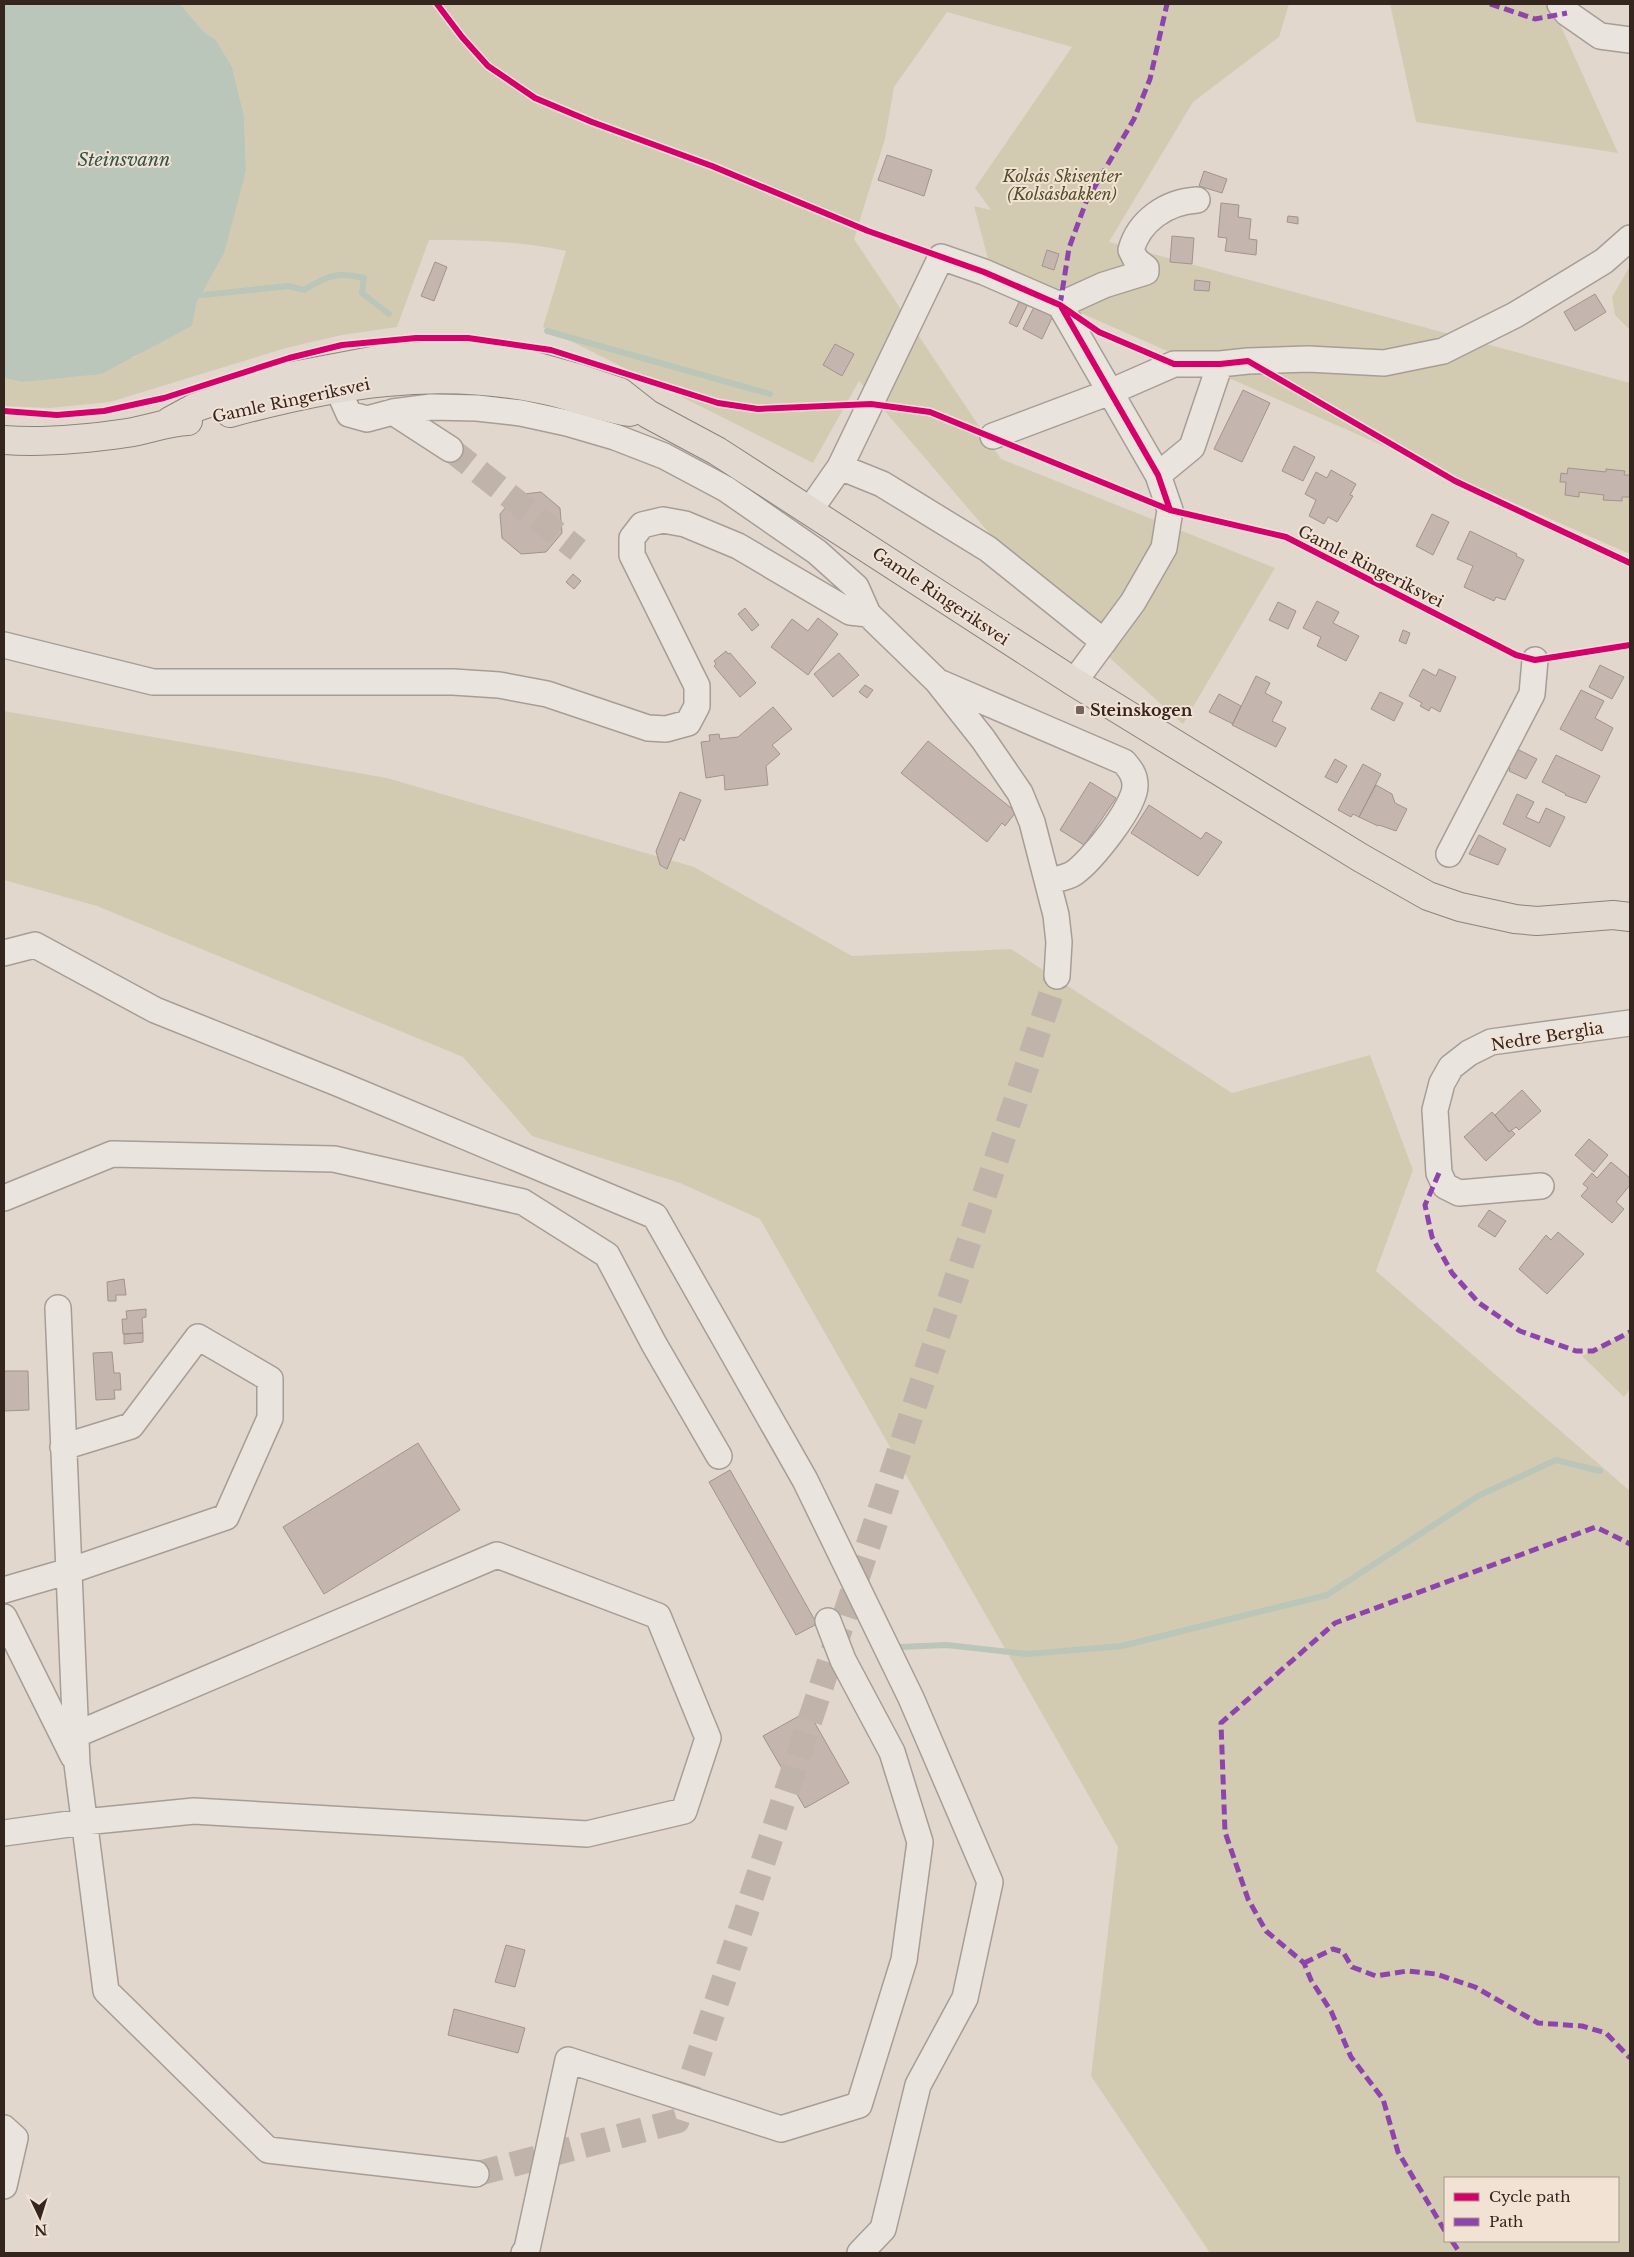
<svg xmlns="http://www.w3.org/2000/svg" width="1634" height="2257" viewBox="0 0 1634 2257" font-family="'Libre Baskerville',serif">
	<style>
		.green { fill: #d3cbb1; fill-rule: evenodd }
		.water { fill: #b9c6b9 }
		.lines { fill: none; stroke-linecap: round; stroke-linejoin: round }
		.stream { stroke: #b9c6b9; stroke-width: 6 }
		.building { fill: #c5b5af; stroke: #a2938d }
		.minor-tunnel { stroke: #bfb3aa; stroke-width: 25; stroke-dasharray: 25 12; stroke-linecap: butt }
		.minor-casing { stroke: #a79d97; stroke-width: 28 }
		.major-casing { stroke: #8d837d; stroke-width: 30 }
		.minor { stroke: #eae4df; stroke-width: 25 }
		.major { stroke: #e2d9d0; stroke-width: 28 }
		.quiet { stroke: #8e44ad; stroke-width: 5; stroke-dasharray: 10 5; stroke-linecap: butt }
		.cycleway-casing { stroke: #f2e2d4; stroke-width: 9 }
		.cycleway { stroke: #d6006c; stroke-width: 6 }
		.poi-dot { fill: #72635c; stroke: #f2e2d4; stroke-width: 2 }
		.labels { text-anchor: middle; stroke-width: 4; stroke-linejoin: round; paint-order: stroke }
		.park-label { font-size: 16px; font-style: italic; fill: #505028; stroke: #f2e2d4 }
		.street-label { font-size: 16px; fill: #35251f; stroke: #f2e2d4 }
		.poi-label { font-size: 16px; font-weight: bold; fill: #35251f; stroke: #f2e2d4; text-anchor: start }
		.water-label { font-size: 18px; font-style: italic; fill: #305448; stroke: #f2e2d4 }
	</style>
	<rect width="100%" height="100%" fill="#e2d7cd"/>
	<path class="green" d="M 180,4 L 1289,4 L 1279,37 L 1193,102 L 1109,242 L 1630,383 L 1630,554 L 992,274 L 974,206 L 991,210 L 975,188 L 1072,47 L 947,12 L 894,87 L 885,139 L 854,239 L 1001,459 L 1275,568 L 1183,724 L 1050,604 L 859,381 L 813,463 L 543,327 L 566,251 C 520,241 476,240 429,240 L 397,327 L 342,335 L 286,348 L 110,402 L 49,408 L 4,406 L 4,378 L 22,382 L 135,357 L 150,346 L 192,326 L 197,302 L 246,172 L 244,116 L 232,67 L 216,40 L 205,33 Z
		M 1390,4 L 1551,4 L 1618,153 L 1416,122 Z
		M 1630,266 L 1630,330 L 1615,315 L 1612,297 Z
		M 4,711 L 387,778 L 694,867 L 852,956 L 1011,949 L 1232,1093 L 1370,1055 L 1413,1170 L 1376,1271 L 1630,1491 L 1630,2253 L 1210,2253 L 1091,2076 L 1118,1847 L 760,1219 L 680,1183 L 532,1136 L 463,1057 L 97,906 L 4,880 ZM 1445,2178 L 1618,2178 L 1618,2241 L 1445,2241 Z
		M 1630,1332 L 1630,1389 L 1624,1397 L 1582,1356 Z"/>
	<path class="water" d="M 4,4 L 180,4 L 205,33 L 216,40 L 232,67 L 244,116 L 246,171 L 224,253 L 197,302 L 192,326 L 101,374 L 22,382 L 4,378 Z"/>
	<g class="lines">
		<path class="stream" d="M 202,295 L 289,286 L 304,290 C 327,276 337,271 364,278 L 362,293 L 389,314
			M 547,331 L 770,394
			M 899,1647 L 947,1645 L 1027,1654 L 1122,1646 L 1327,1595 L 1478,1496 L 1556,1460 L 1600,1471"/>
	</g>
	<path class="building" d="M 887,155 L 932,170 L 924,196 L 878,180 Z
		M 1204,171 L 1227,179 L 1222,193 L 1199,186 Z
		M 1221,203 L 1239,205 L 1238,217 L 1251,219 L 1249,239 L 1257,240 L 1256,255 L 1225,251 L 1227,238 L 1218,237 Z
		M 1288,216 L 1298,217 L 1298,224 L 1287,222 Z
		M 1172,236 L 1194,238 L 1192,264 L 1170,262 Z
		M 1047,250 L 1059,254 L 1054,270 L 1042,266 Z
		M 435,262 L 447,267 L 434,301 L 421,296 Z
		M 1195,280 L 1210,282 L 1209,291 L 1194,290 Z
		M 1595,294 L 1606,312 L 1575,331 L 1564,312 Z
		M 1020,300 L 1028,304 L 1017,327 L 1009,323 Z
		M 1034,307 L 1053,316 L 1042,339 L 1023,329 Z
		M 835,344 L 854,354 L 842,376 L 823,365 Z
		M 1243,390 L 1270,403 L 1242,462 L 1214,449 Z
		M 1294,446 L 1315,457 L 1303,481 L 1282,471 Z
		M 1568,468 L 1606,472 L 1606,469 L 1625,471 L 1624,475 L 1630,475 L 1630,497 L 1622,497 L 1622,501 L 1603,500 L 1604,495 L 1579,492 L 1579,497 L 1565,495 L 1566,482 L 1560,482 L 1561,473 L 1567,474 Z
		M 1331,470 L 1356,484 L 1350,495 L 1353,496 L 1337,522 L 1328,517 L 1324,524 L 1309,516 L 1316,500 L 1305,494 L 1316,472 L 1327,478 Z
		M 541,492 L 560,508 L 562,533 L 546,552 L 521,554 L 502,538 L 500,514 L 516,495 Z
		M 1432,514 L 1449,522 L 1433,555 L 1416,546 Z
		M 1470,531 L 1517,554 L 1516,556 L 1524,560 L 1505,600 L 1496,597 L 1494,601 L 1464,587 L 1473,566 L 1457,559 Z
		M 573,574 L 581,581 L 574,589 L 566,582 Z
		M 1317,601 L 1339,612 L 1333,623 L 1359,636 L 1346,661 L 1317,646 L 1321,637 L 1303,628 Z
		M 1278,602 L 1296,611 L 1288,629 L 1269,620 Z
		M 745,608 L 759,625 L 752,631 L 738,614 Z
		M 818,618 L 838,634 L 808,675 L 771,647 L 792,619 L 808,631 Z
		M 1403,630 L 1410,633 L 1406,644 L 1399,641 Z
		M 726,651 L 728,654 L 730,653 L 756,683 L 740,697 L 714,666 L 716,664 L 714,661 Z
		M 839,653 L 859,675 L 833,697 L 814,674 Z
		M 1600,665 L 1624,677 L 1612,699 L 1589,687 Z
		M 1423,669 L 1436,676 L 1439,669 L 1456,677 L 1440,712 L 1431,707 L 1429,711 L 1420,706 L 1422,703 L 1409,696 Z
		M 1256,676 L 1270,683 L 1265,693 L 1282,702 L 1272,721 L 1286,728 L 1276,747 L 1232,725 Z
		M 865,685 L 873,690 L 867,698 L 859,692 Z
		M 1581,690 L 1604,701 L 1595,718 L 1613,728 L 1602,751 L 1560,729 Z
		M 1380,692 L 1403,703 L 1394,721 L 1371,709 Z
		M 1219,694 L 1241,706 L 1233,724 L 1209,712 Z
		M 773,707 L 792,729 L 772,745 L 780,754 L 766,766 L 768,785 L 725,790 L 724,775 L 706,778 L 701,742 L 710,741 L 709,735 L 719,734 L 720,739 L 738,737 Z
		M 928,741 L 1016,812 L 1005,826 L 1002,823 L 987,842 L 901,773 Z
		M 1517,749 L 1537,759 L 1526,779 L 1509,771 L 1510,768 L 1508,767 Z
		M 1556,755 L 1600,776 L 1586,803 L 1565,795 L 1566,794 L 1542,782 Z
		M 1335,759 L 1347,766 L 1337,783 L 1325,777 Z
		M 1363,764 L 1381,774 L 1359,817 L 1353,814 L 1351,817 L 1338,810 Z
		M 1090,782 L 1116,798 L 1084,845 L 1060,830 Z
		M 1376,785 L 1392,794 L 1395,803 L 1407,809 L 1396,831 L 1379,825 L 1378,826 L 1359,817 Z
		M 680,792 L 701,800 L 684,841 L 680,838 L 667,869 L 660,865 L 656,851 Z
		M 1517,794 L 1534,802 L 1526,817 L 1539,823 L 1546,808 L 1565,817 L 1550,847 L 1503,824 Z
		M 1149,805 L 1201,839 L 1206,832 L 1222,842 L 1198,876 L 1131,833 Z
		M 1479,835 L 1506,849 L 1498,865 L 1469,854 Z
		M 1522,1090 L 1541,1111 L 1519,1130 L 1516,1127 L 1509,1132 L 1495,1115 Z
		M 1492,1112 L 1509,1132 L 1511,1130 L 1515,1134 L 1486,1161 L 1464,1137 Z
		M 1589,1139 L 1608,1155 L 1594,1172 L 1575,1155 Z
		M 1611,1162 L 1630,1178 L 1630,1185 L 1616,1202 L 1624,1209 L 1612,1223 L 1581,1196 L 1588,1188 L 1583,1184 L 1592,1173 L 1597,1178 Z
		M 1489,1210 L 1506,1221 L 1495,1237 L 1478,1226 Z
		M 1558,1232 L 1584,1254 L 1547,1294 L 1519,1269 L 1546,1235 L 1551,1240 Z
		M 124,1279 L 126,1295 L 116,1295 L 116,1301 L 108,1301 L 107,1282 Z
		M 146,1309 L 146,1317 L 142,1318 L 143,1333 L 123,1334 L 122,1319 L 127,1319 L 126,1311 Z
		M 143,1333 L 143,1342 L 124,1344 L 124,1334 Z
		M 112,1352 L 114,1373 L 120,1373 L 121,1390 L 114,1390 L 115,1399 L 96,1400 L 93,1353 Z
		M 4,1371 L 28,1371 L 29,1410 L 4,1411 Z
		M 418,1443 L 460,1510 L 324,1594 L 283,1527 Z
		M 730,1470 L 817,1624 L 796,1635 L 709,1482 Z
		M 808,1711 L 849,1783 L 805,1808 L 763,1736 Z
		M 506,1945 L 525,1950 L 515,1987 L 495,1982 Z
		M 454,2009 L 525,2028 L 518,2053 L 448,2035 Z"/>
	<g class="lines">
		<path class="minor-tunnel" d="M 450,449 L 578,550
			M 476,2174 L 677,2121 L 1057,976"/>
		<g class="minor-casing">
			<path id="minor" d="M 1560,4 L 1567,13 L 1600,36 L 1630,40
				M 1060,305 L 1104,285 L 1146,272 L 1146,268 L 1136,260 L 1131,250 C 1139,221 1166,202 1197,200
				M 393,412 L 450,449
				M 993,436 L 1110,392 L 1174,364 L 1220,364 L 1248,361 L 1308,359 L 1384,363 L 1443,351 L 1515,315 L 1604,261 L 1630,238
				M 840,467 L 882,484 L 988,549 L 1104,642
				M 1158,475 L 1192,447 L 1220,364
				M 810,510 L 840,467 L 941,257 L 984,272 L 1060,305 L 1158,475 L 1170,510 L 1164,548 L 1133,602 L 1074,682
				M 868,614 L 937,681 L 983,739 L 1020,793 L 1032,822 L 1056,915 L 1059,942 L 1057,976
				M 4,645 L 153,682 L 453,682 L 499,685 L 547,694 L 648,728 L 666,729 L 688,723 L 697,706 L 697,686 L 632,555 L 632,538 L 642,525 L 663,520 L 685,524 L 738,546 L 850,612 L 868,614 L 856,587 L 817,552 L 726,489 L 664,456 L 615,437 L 567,423 L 521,413 L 477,408 L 431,407 L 393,412 L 367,419 L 349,414 L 337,387 L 334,369
				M 941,683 L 1124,762 C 1130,769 1135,775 1135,785 C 1136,806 1091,861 1074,873 C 1067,878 1056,879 1048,881
				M 1449,854 L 1532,694 L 1535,660
				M 4,953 L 35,945 L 155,1010 L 337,1083 L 655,1216 L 805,1480 L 911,1698 L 990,1882 L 965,1998 L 918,2085 L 883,2229 L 860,2253
				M 1541,1186 L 1459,1193 L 1445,1186 L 1439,1173 L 1435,1110 L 1442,1083 L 1451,1067 L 1469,1053 L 1491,1042 L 1630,1023
				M 4,1198 L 112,1154 L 334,1159 L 523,1202 L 607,1255 L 654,1344 L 719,1456
				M 58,1308 L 77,1764 L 106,1991 L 268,2150 L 476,2174
				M 4,1590 L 69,1571 L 226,1517 L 270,1418 L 270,1379 L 198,1337 L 131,1426 L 63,1447
				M 4,1617 L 73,1756
				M 4,1833 L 84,1822 L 194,1811 L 587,1834 L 684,1811 L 708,1738 L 658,1616 L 497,1555 L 75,1735
				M 4,2128 L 15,2138 L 4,2186
				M 524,2253 L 527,2249 L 568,2060 L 781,2129 L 859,2105 L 904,1960 L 920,1842 L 892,1752 L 843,1660 L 828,1621"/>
		</g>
		<g class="major-casing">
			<path id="major" d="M 230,413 C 336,384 435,367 545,390 C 574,396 601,408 630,412
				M 170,421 L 194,408 L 282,378 L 382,359 L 439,355 L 478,357 L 520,362 L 581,379 L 620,392 L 648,414 L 717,451 L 1074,682 L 1361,858 L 1428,896 L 1460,907 L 1515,919 L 1537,921 L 1613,915 L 1630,917
				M 4,440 C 45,443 86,439 127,433 C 148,430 166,422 188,421"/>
		</g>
		<use href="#minor" class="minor"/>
		<use href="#major" class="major"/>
		<path class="quiet" d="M 1490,4 L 1535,19 L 1567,13
			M 1060,305 L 1069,248 L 1086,202 L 1134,119 L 1150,79 L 1167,4
			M 1439,1173 L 1425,1205 L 1432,1237 L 1452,1273 L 1479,1303 L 1520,1331 L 1576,1351 L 1593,1351 L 1630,1332
			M 1304,1963 L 1333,1949 L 1343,1952 L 1352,1967 L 1376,1976 L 1407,1971 L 1436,1974 L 1475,1987 L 1538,2023 L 1582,2026 L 1606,2033 L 1630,2058
			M 1445,2231 L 1398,2152 L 1383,2099 L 1351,2057 L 1331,2011 L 1311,1980 L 1304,1963 L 1266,1931 L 1248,1899 L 1225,1832 L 1221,1723 L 1335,1623 L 1596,1527 L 1630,1544
			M 1452,2241 L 1460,2253"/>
		<g class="cycleway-casing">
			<path id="cycleway" d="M 437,4 L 462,37 L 488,66 L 535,98 L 592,122 L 712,166 L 868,231 L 984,272 L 1060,305 L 1099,332 L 1174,364 L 1220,364 L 1248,361 L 1455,481 L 1630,563
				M 1062,308 L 1158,475 L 1170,510
				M 4,411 L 57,415 L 104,411 L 164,398 L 289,358 L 342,345 L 416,338 L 468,338 L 551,350 L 718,403 L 758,409 L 871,404 L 930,412 L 1170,510 L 1286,537 L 1516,655 L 1535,660 L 1630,645"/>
		</g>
		<use href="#cycleway" class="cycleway"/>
	</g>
	<rect class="poi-dot" x="1075" y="705" width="10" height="10" rx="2.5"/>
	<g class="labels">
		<g class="park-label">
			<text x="1062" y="182">Kolsås Skisenter<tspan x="1062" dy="18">(Kolsåsbakken)</tspan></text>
		</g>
		<g class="street-label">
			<text transform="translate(291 400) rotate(-12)" y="6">Gamle Ringeriksvei</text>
			<text transform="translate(1371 566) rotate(27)" y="6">Gamle Ringeriksvei</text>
			<text transform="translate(941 596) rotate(34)" y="6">Gamle Ringeriksvei</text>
			<text transform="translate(1547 1036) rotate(-9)" y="6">Nedre Berglia</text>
		</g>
		<g class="poi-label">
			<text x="1090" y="716">Steinskogen</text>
		</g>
		<g class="water-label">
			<text x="124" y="166">Steinsvann</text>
		</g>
	</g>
	<rect width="1634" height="2257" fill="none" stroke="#35251f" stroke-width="10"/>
	<rect x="1444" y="2177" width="175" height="65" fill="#f2e2d4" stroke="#a6968c"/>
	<rect x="1454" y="2193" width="25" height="8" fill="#d6006c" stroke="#a6968c"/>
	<text x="1489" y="2202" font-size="15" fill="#35251f">Cycle path</text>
	<rect x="1454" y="2218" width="25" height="8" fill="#8e44ad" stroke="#a6968c"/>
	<text x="1489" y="2227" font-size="15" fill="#35251f">Path</text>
	<g transform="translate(40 2217) rotate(176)" stroke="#f2e2d4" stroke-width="4" paint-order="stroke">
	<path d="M0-4L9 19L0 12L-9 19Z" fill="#35251f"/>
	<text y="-8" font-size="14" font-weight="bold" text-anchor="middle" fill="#35251f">N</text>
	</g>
</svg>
